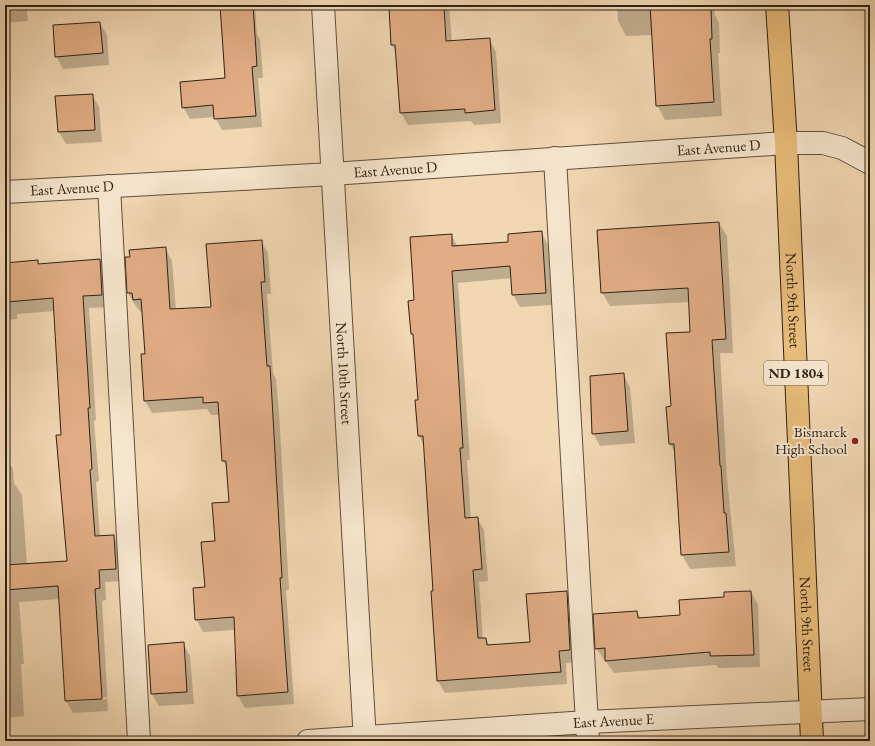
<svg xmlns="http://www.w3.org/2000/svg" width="875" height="746" viewBox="0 0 875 746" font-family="'EB Garamond',serif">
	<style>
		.shadow { fill: #0003; fill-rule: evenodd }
		.building { fill: #e2ad85; stroke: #2e2216 }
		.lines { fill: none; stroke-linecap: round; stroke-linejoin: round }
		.minor-casing { stroke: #5f4f3d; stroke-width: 24 }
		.major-casing { stroke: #2e2216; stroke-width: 24 }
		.minor { stroke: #f6e5cd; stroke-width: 22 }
		.major { stroke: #e8bc79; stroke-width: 22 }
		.poi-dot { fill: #8f2418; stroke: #f6e5cd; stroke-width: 1.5 }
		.labels { text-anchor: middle; stroke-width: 4; stroke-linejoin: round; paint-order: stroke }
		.shield { fill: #f6e5cd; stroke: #6a5c4d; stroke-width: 1 }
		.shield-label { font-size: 14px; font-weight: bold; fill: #2e2216 }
		.street-label { font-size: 15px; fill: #2e2216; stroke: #f6e5cd }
		.poi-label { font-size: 15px; fill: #2e2216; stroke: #f6e5cd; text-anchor: end }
	</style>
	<rect width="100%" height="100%" fill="#f1d7b2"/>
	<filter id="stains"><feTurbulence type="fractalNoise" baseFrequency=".005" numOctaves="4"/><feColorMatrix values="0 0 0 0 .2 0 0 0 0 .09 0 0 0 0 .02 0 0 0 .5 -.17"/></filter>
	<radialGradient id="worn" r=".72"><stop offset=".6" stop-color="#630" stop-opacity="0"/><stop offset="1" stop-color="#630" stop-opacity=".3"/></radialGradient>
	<path class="shadow" d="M 5,5 L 26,5 L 28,21 L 5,23 L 5,11 L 26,10 L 26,8 L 5,9 Z
		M 218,5 L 255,5 L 257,34 L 260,40 L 263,78 L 258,78 L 262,127 L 222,130 L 215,117 L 190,119 L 183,107 L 226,79 L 221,12 Z
		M 395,5 L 449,5 L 452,42 L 489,39 L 496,52 L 501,123 L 474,125 L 471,121 L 408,125 L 401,113 L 397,53 L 392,45 Z
		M 617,5 L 714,5 L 715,15 L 719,23 L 720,53 L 718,53 L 722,116 L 665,120 L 657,105 L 653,35 L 626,36 L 618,21 Z
		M 100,23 L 107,35 L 109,65 L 63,69 L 56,56 Z
		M 92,95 L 99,107 L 102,142 L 66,144 L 59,132 L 56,97 Z
		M 719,223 L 727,236 L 733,353 L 720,353 L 727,478 L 736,566 L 690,569 L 682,555 L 676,454 L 670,444 L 672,407 L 691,333 L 690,302 L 610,306 L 602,292 Z
		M 541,232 L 548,245 L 552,305 L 520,307 L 513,295 L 512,278 L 458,283 L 470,460 L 467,460 L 471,519 L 477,518 L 484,530 L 488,581 L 479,582 L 483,639 L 486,639 L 490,646 L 531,643 L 566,592 L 573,604 L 577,662 L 566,663 L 567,684 L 445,693 L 438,681 L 434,591 L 425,447 L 419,436 L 419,401 L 414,338 L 412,334 L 415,301 L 451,235 L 458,247 L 509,243 Z
		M 261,241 L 268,253 L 271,294 L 267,294 L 273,373 L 276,379 L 279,412 L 289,590 L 286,590 L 294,704 L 245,708 L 238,696 L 235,630 L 203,632 L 196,619 L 206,588 L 216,542 L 230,503 L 228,469 L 223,461 L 220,415 L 211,415 L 207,409 L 152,413 L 145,401 L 146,355 L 143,312 L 141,312 L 135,305 L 128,293 L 126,258 L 165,248 L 172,261 L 176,310 L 212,308 Z
		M 100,260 L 107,272 L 109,307 L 89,308 L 96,420 L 94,421 L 99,481 L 96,482 L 100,537 L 113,536 L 120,548 L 123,581 L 105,582 L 106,600 L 102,601 L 108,711 L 73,713 L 66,701 L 59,599 L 19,602 L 24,664 L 21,664 L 24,716 L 5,718 L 5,457 L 13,469 L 14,483 L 22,495 L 27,565 L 68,562 L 55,311 L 17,314 L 17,319 L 5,320 L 5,264 L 37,262 L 39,264 ZM 107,697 L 107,699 L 70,702 L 70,700 Z
		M 623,374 L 630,387 L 635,443 L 600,446 L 593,433 Z
		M 751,592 L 758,605 L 760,667 L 718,668 L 716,665 L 614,673 L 596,648 L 637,612 L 641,619 L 681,616 L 725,598 Z
		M 183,643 L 190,656 L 194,704 L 159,706 L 152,694 Z"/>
	<path class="building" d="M 220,5 L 253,5 L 257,66 L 252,67 L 256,116 L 214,119 L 213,105 L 182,108 L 180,82 L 225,78 Z
		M 444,5 L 446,41 L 490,38 L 495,110 L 465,113 L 465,109 L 400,113 L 395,45 L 391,45 L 389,8 Z
		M 650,5 L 670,5 L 670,9 L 711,7 L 712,39 L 710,39 L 714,102 L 656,106 Z
		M 100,22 L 103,53 L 55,57 L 53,25 Z
		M 93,94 L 95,130 L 58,132 L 55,96 Z
		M 719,222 L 726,339 L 712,340 L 720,466 L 721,466 L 724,513 L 726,513 L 729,552 L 681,555 L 674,444 L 669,444 L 666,407 L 671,406 L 666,333 L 690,332 L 688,288 L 601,293 L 597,230 Z
		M 542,231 L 546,293 L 512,295 L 510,266 L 452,271 L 463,448 L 460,448 L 465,518 L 478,517 L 482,569 L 473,570 L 478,638 L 486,638 L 487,645 L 530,642 L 526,594 L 567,591 L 570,650 L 559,651 L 561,672 L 437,681 L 431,591 L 433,591 L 423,436 L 418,436 L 415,400 L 418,400 L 413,334 L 411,334 L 408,301 L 414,300 L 410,237 L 452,234 L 452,246 L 508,242 L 508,234 Z
		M 262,240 L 265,282 L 261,282 L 267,366 L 270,366 L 272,399 L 282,578 L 280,578 L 288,692 L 237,696 L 234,617 L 195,620 L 193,588 L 205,587 L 201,542 L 215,541 L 212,503 L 229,502 L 226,461 L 222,461 L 218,402 L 203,403 L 203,397 L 144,401 L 141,354 L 145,354 L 141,299 L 133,300 L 132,293 L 127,293 L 125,257 L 130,257 L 129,250 L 166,247 L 170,309 L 211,307 L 206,244 Z
		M 100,259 L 102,295 L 83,296 L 90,408 L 88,408 L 92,469 L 90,470 L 95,536 L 114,535 L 116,569 L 99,570 L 100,588 L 95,589 L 102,699 L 65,701 L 58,586 L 5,590 L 5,565 L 67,561 L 56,435 L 61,435 L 53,298 L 7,302 L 5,263 L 38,260 L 38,264 Z
		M 624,373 L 628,431 L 592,434 L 590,376 Z
		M 751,591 L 754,655 L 710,656 L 710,652 L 605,661 L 605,648 L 595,649 L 593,614 L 637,611 L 638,618 L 680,615 L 679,600 L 724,597 L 724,592 Z
		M 184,642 L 187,692 L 151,694 L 148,645 Z"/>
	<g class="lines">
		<g class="minor-casing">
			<g id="minor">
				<path id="s1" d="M 323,5 L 365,741"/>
				<path d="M 555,158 L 588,741"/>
				<path d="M 109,186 L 139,741"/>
				<path id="s2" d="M 5,192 L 332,174 L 786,143 L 823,143 L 842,148 L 870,163"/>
				<path id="s3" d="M 308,741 L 587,722 L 870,709"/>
			</g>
		</g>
		<g class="major-casing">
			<g id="major">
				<path id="s4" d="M 777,5 L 786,143 L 812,741"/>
			</g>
		</g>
		<use href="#minor" class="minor"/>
		<use href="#major" class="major"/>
	</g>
	<circle class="poi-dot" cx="855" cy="441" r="4"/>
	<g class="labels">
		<rect class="shield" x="764" y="361" width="64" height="24" rx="3"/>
		<g class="shield-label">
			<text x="796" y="378">ND 1804</text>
		</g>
		<g class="street-label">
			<text dy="5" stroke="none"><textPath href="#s2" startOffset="715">East Avenue D</textPath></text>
			<text dy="5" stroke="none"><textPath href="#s2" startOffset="391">East Avenue D</textPath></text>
			<text dy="5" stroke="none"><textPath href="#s2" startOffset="67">East Avenue D</textPath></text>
			<text dy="5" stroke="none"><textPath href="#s4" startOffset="296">North 9th Street</textPath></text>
			<text dy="5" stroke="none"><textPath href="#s1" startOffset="369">North 10th Street</textPath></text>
			<text dy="5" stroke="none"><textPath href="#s4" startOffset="620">North 9th Street</textPath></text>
			<text dy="5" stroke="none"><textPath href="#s3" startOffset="306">East Avenue E</textPath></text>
		</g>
		<g class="poi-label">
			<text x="847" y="437">Bismarck<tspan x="847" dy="17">High School</tspan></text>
		</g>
	</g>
	<rect width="875" height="746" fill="none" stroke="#f1d7b2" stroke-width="20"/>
	<rect x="6" y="6" width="863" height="734" fill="none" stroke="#2e2216" stroke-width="2"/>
	<rect x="10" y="10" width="855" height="726" fill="none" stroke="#2e2216"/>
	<rect width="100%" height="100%" filter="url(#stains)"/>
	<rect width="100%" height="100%" fill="url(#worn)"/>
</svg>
